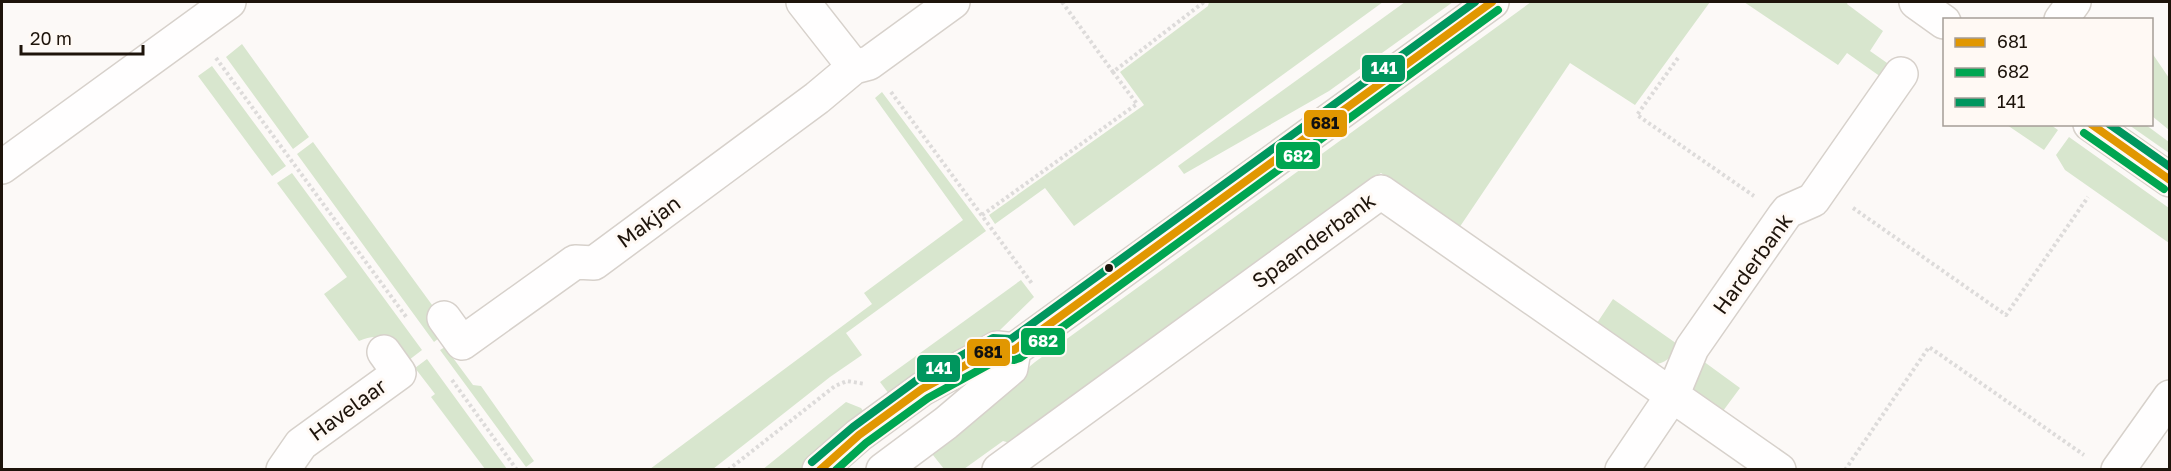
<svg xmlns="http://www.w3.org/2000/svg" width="2171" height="471" viewBox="0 0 2171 471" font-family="'Golos Text',sans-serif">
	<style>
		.green { fill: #d8e6ce }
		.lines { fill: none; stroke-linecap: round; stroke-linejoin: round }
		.minor-casing { stroke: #d7d1cb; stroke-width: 36 }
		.path { stroke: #dddbda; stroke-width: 4; stroke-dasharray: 3 3; stroke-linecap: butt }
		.minor { stroke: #fffefe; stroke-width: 33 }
		.bus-1-casing { stroke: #fff9f4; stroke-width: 12 }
		.bus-2-casing { stroke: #fff9f4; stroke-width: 12 }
		.bus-3-casing { stroke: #fff9f4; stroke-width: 12 }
		.bus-1 { stroke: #e19701; stroke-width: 8 }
		.bus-2 { stroke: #00a651; stroke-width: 8 }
		.bus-3 { stroke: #00965e; stroke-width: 8 }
		.bus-dot { fill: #1e140b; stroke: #fff9f4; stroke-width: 2 }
		.labels { text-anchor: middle; stroke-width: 6; stroke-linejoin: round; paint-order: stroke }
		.street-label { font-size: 21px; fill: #1e140b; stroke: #fff9f4 }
		.line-badge { stroke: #fff9f4; stroke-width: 2 }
		.badge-label { font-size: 16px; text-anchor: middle; font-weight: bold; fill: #fff }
		.pale-badge-label { font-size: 16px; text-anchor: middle; font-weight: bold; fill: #111 }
	</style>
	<rect width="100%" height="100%" fill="#fcf9f7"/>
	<path class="green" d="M 1209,2 L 1383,2 L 1074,226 L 1045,188 L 995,224 L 989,215 L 1144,105 L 1120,72 L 1208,6 Z
		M 1405,2 L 1453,2 L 1329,91 L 1184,174 L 1178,166 Z
		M 1531,2 L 1710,2 L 1635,105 L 1570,63 L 1459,228 L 1381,173 L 1010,443 L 1003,441 L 964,469 L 944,469 L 929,450 L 1035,362 Z
		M 1744,2 L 1848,2 L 1847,4 L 1883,31 L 1870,51 L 1890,65 L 1881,77 L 1847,53 L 1838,65 Z
		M 242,44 L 309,137 L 293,149 L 226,57 Z
		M 2152,53 L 2169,78 L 2169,130 L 2152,116 Z
		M 212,66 L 286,166 L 272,176 L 198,76 Z
		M 882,92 L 986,231 L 846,333 L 862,355 L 830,377 L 713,469 L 650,469 L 872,304 L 864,293 L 963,220 L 875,98 Z
		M 2007,125 L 2051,125 L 2058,130 L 2044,150 Z
		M 2129,125 L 2146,125 L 2169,142 L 2169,153 Z
		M 2069,137 L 2169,208 L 2169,243 L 2065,170 L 2056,155 Z
		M 313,142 L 435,309 L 439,338 L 434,342 L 297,154 Z
		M 292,173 L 422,350 L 409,360 C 391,344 384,330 359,341 L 324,294 L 347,277 L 277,183 Z
		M 1021,280 L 1034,297 L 999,331 L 892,398 L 880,382 Z
		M 1613,299 L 1680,346 C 1673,354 1668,362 1657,364 L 1644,358 L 1597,323 Z
		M 445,347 L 473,385 L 481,386 L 534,461 L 526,467 L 440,350 Z
		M 427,359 L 507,469 L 485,469 L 431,397 L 435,394 L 415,368 Z
		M 1703,361 L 1740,388 L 1723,411 L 1693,389 L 1692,382 Z
		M 846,402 L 861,408 L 867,416 L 803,469 L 762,470 Z"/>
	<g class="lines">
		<g class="minor-casing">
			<path id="minor" d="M 803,2 L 854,67
				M 1916,2 L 1944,22
				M 2061,20 L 2074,2
				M 2090,124 L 2170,180
				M 2,167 L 229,2
				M 444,318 L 462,343 L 575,262 L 594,263 L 817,98 L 854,67 L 869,63 L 953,2
				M 283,470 L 301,444 L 399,373 L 384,352
				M 819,470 L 859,435 L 922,389 L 997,348 L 1014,350 L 1492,2
				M 883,470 L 946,423 L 1011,368 L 1014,350
				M 999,470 L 1381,192 L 1779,470
				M 1622,470 L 1672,396 L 1692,348 L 1784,216 L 1788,211 L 1813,200 L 1901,74
				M 2118,470 L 2170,397"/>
		</g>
		<path class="path" d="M 1062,2 L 1113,72
			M 216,58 L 407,318
			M 1678,58 L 1637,115 L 1754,196
			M 891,92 L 1033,285
			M 1853,208 L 2006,315 L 2088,197
			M 982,215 L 1137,104 L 1113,72 L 1204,2
			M 452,380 L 517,470
			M 728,470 L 835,386 L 847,381 L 865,384
			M 1845,470 L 1929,347 L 2084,455"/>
		<use href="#minor" class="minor"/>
		<g class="bus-1-casing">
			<path id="bus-1" d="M 2091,124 L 2170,180
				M 820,470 L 859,435 L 922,389 L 997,348 L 1014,350 L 1492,2"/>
		</g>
		<g class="bus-2-casing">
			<path id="bus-2" d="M 2084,133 L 2164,189
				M 836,470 L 866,443 L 928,398 L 999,359 L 1014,360 L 1020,358 L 1498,10"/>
		</g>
		<g class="bus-3-casing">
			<path id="bus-3" d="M 2109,124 L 2170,167
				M 812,462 L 853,427 L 917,380 L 993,338 L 1011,339 L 1475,2"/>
		</g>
		<use href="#bus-1" class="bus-1"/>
		<use href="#bus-2" class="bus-2"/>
		<use href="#bus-3" class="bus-3"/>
	</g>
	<circle class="bus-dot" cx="1109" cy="268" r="5"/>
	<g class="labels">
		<g class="street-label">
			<text transform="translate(649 222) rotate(-36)" y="7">Makjan</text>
			<text transform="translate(1314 241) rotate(-36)" y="7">Spaanderbank</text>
			<text transform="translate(1753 264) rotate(-54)" y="7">Harderbank</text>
			<text transform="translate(348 410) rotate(-36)" y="7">Havelaar</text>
		</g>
	</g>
	<g class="line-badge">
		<rect x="1361" y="54" width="45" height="29" rx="6" fill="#00965e"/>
		<rect x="1303" y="109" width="45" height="29" rx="6" fill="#e19701"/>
		<rect x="1275" y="141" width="46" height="29" rx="6" fill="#00a651"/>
		<rect x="1020" y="327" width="46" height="29" rx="6" fill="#00a651"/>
		<rect x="966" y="338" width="45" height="29" rx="6" fill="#e19701"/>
		<rect x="916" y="354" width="45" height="29" rx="6" fill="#00965e"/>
	</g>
	<g class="badge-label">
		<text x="1384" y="74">141</text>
		<text x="1298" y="162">682</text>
		<text x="1043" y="347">682</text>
		<text x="939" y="374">141</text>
	</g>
	<g class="pale-badge-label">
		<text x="1325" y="129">681</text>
		<text x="988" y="358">681</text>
	</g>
	<rect width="2171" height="471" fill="none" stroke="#1e140b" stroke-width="6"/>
	<rect x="1943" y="18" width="210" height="108" fill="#fff9f4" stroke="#a59d97" stroke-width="1.5"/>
	<rect x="1955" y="38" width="30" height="9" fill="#e19701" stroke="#a59d97" stroke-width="1.5"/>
	<text x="1997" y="48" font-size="18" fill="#1e140b">681</text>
	<rect x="1955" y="68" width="30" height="9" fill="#00a651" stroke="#a59d97" stroke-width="1.5"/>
	<text x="1997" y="78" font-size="18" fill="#1e140b">682</text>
	<rect x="1955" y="98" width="30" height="9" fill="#00965e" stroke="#a59d97" stroke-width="1.5"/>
	<text x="1997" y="108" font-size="18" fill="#1e140b">141</text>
	<path d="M21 45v9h122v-9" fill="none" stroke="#1e140b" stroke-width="3"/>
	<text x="30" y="45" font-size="18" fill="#1e140b" stroke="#fff9f4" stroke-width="4.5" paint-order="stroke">20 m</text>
</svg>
